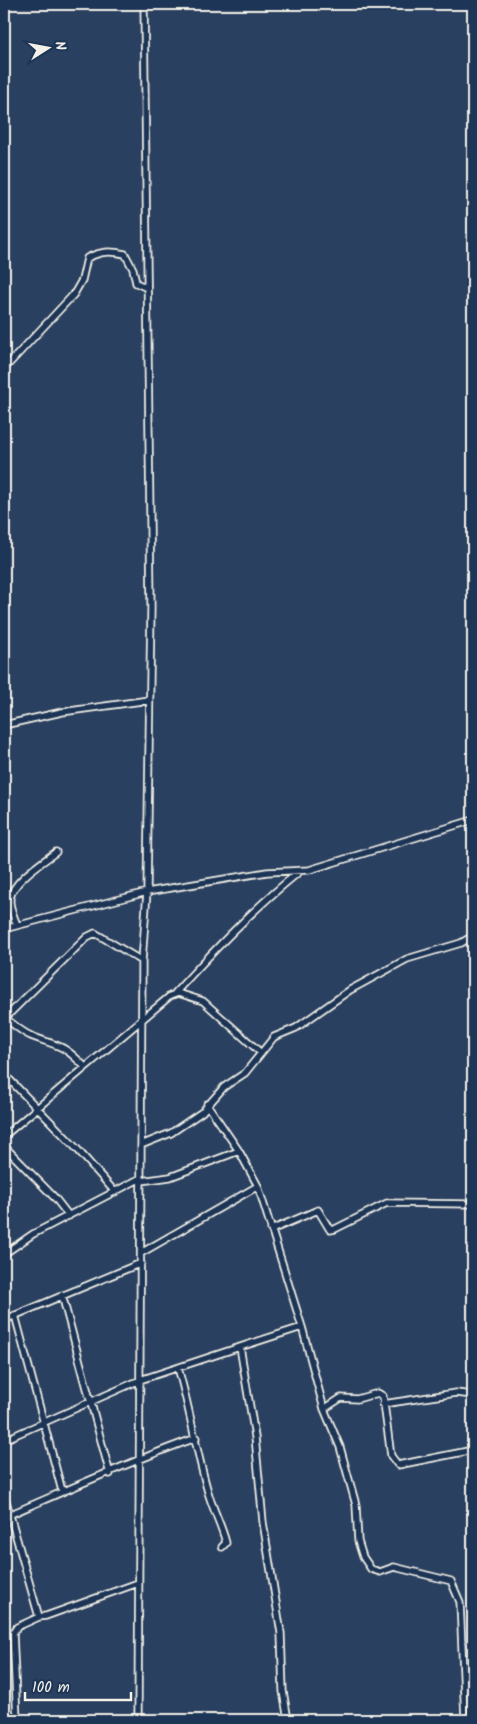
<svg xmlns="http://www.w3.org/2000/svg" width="477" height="1724" viewBox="0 0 477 1724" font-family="Kalam,sans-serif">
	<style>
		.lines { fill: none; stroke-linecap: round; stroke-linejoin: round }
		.street-casing { stroke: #f4f1e8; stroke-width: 9 }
		.street { stroke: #1d3557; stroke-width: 5.5 }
	</style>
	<rect width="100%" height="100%" fill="#2a4060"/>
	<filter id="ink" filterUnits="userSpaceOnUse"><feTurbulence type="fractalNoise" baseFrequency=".02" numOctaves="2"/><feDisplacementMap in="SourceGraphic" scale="10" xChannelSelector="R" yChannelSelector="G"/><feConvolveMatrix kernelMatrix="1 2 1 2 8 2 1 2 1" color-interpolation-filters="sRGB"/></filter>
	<g filter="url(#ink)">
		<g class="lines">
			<g class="street-casing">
				<path id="street" d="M 4,369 L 74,294 L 82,280 L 87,258 C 101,251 110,251 125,254 L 133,269 L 136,283 L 147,288
					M 4,725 L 62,712 L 149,700
					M 4,886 L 10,899
					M 17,925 C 14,917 9,907 10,899 C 12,881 43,862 56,852
					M 4,929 L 147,892 L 267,872 L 309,870 L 473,820
					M 175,993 C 214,950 254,908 299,872
					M 4,1018 C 13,1023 21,1032 31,1036 C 59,1047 62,1043 85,1067
					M 4,1019 L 87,937 L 95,933 L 142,961
					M 4,1074 L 78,1150 L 115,1192
					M 207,1104 L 239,1151 L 258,1186 L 302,1327 L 324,1409 L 340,1447 L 356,1505 L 358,1541 L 363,1557 L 371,1569 L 380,1572 L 394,1567 L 451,1581 L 460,1602 L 465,1720
					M 4,1136 L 170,996 L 178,993 L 203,1001 L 261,1053
					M 141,1145 L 171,1133 L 202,1112 L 224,1087 L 245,1073 L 274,1037 L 296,1028 L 350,990 L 407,959 L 461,943 L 473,936
					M 4,1146 L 55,1198 L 69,1216
					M 141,1181 L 170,1177 L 239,1151
					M 271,1230 L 318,1210 L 330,1230 L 335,1229 L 387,1203 L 473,1204
					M 141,1253 L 258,1186
					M 4,1254 L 33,1234 L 141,1178
					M 62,1295 L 110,1474
					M 15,1315 L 62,1491
					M 4,1320 L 141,1263
					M 240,1347 L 302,1327
					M 178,1368 C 190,1409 196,1451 208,1492 C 213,1510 222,1526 226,1543 L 222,1547
					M 383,1404 L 456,1393 L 473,1395
					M 324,1409 L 341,1398 L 357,1399 L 378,1393 L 383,1396 L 391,1456 L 398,1465 L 473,1450
					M 4,1440 L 140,1380 L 240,1347 L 255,1437 L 263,1522 L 281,1633 L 283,1691 L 288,1720
					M 4,1494 L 39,1617 L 46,1616 L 138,1583
					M 4,1517 C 68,1490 130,1461 196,1438
					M 17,1720 L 13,1633 L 17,1627 L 39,1617
					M 138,1720 L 142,961 L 147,892 L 151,607 L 144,4"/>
			</g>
			<use href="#street" class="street"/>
		</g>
	</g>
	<rect width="477" height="1724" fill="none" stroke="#1d3557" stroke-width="20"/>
	<rect x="10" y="10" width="457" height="1704" fill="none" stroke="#f4f1e8" stroke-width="2" filter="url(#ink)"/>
	<g transform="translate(48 48) rotate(79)" stroke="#1d3557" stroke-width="4" paint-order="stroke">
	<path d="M0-4L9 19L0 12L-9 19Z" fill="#f4f1e8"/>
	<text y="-8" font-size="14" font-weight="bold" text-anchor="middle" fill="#f4f1e8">N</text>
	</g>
	<path d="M25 1692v8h106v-8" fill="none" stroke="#f4f1e8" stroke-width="2.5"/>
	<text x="32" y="1692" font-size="15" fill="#f4f1e8" stroke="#1d3557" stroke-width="4" paint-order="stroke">100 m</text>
</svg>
